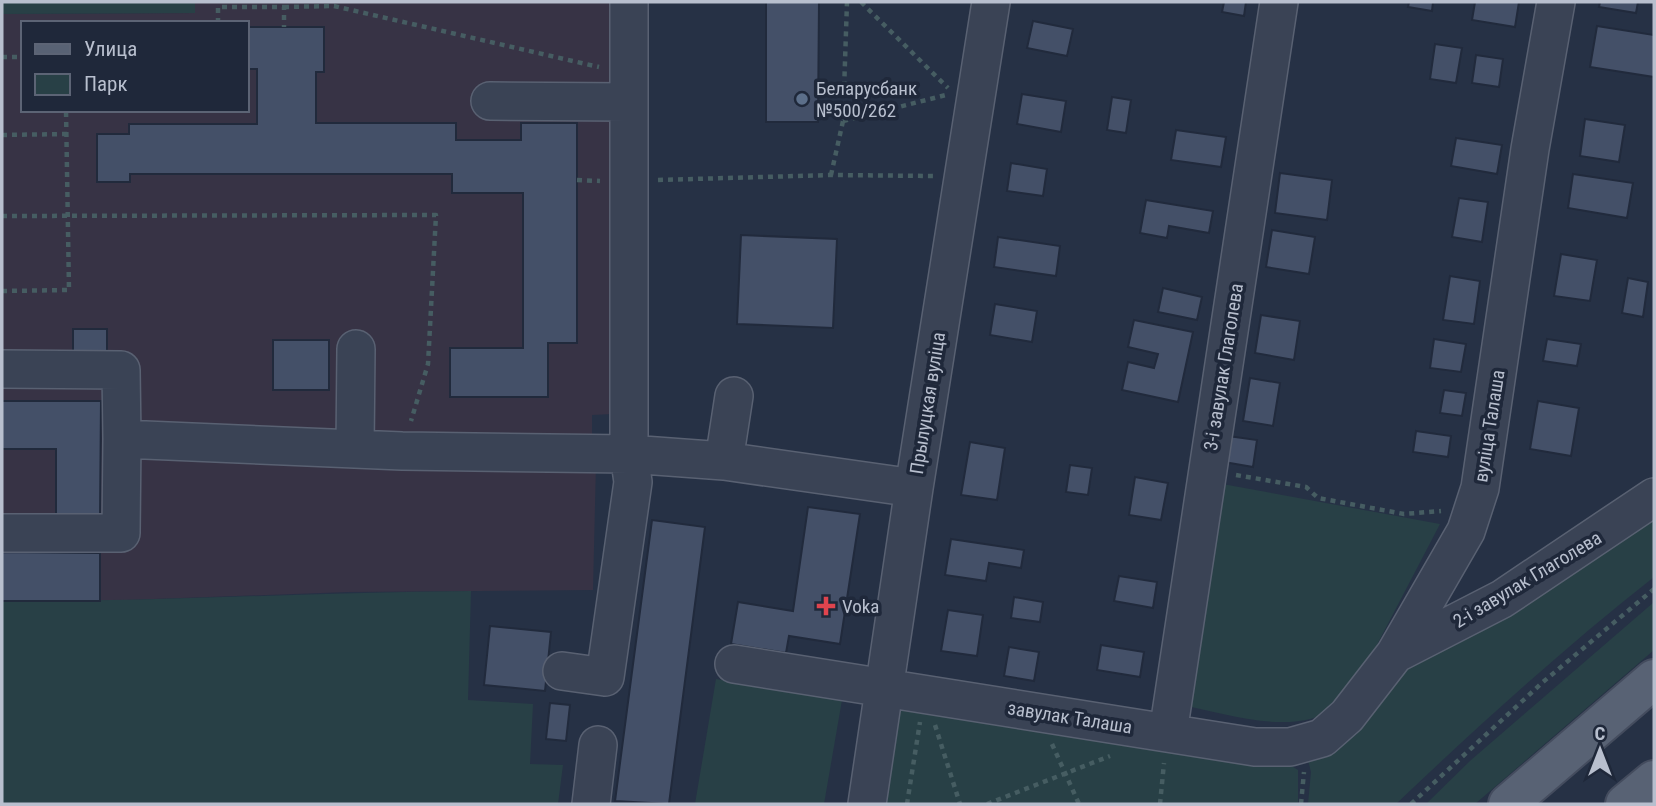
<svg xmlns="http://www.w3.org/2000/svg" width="1656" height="806" viewBox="0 0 1656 806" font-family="'Roboto Condensed',sans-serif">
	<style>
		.medical { fill: #373345; fill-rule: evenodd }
		.green { fill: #284046 }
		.building { fill: #445068; stroke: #212a3c; stroke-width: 2 }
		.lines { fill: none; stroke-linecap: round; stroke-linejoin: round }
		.minor-casing { stroke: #596172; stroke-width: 40 }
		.major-casing { stroke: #444c5e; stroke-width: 42 }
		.path { stroke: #465d62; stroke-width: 4.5; stroke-dasharray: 5 5; stroke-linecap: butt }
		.minor { stroke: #3a4355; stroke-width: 37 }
		.major { stroke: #586274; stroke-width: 38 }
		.service-dot { fill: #5c6f8a; stroke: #1f283a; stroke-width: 2.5 }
		.health-dot { fill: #e0444e; stroke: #1f283a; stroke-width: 2.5 }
		.labels { text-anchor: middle; stroke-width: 7; stroke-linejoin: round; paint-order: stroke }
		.poi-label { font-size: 19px; fill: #b8bfce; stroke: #1f283a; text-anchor: start }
		.street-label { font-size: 19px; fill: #b8bfce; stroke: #1f283a }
	</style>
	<rect width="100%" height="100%" fill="#263145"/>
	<path class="medical" d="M 195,2 L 611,2 L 613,414 L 592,415 L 592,454 L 596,464 L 593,590 L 348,592 L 100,601 L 2,601 L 2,14 L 195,13 ZM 23,23 L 247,23 L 247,110 L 23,110 Z"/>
	<path class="green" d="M 2,2 L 195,2 L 195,13 L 2,14 Z
		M 1217,483 L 1440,524 L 1356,685 C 1351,691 1346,701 1339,706 C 1294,738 1230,714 1181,705 Z
		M 1654,505 L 1654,577 C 1564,648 1479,725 1396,804 L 1308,804 L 1311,772 L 1308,760 L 1356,735 L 1384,699 L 1411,658 Z
		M 471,591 L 468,700 L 533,704 L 530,764 L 563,765 L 558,804 L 2,804 L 2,601 C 158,602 315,592 471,591 Z
		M 1654,602 L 1654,650 L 1475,804 L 1426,804 L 1471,760 Z
		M 716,679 L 842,700 L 824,804 L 695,804 Z
		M 892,702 L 1280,759 L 1298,770 L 1298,804 L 875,804 Z"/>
	<path class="building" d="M 766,2 L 819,2 L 818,122 L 766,122 Z
		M 1224,2 L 1246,2 L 1244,16 L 1222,12 Z
		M 1409,2 L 1433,2 L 1432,11 L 1408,7 Z
		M 1475,2 L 1519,2 L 1515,27 L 1472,20 Z
		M 1600,2 L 1638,2 L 1636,13 L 1599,7 Z
		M 1033,21 L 1073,29 L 1067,56 L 1027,48 Z
		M 1597,26 L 1654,35 L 1654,77 L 1590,67 Z
		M 249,27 L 324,27 L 324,72 L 316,72 L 316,123 L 456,123 L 456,140 L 521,140 L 521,123 L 577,123 L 577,343 L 548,343 L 548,397 L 450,397 L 450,348 L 523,348 L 523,193 L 452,193 L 452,174 L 130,174 L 130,182 L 97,182 L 97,134 L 129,134 L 129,124 L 257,124 L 257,69 L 249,69 Z
		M 1435,44 L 1462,48 L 1456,83 L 1430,79 Z
		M 1476,55 L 1503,59 L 1499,87 L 1472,83 Z
		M 1022,94 L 1066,101 L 1061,132 L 1017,124 Z
		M 1112,97 L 1131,100 L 1126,133 L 1107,130 Z
		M 1585,119 L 1625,125 L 1619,162 L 1580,156 Z
		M 1176,130 L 1226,137 L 1221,167 L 1171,160 Z
		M 1456,138 L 1502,145 L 1497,174 L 1451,166 Z
		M 1011,163 L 1047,169 L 1043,196 L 1007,191 Z
		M 1280,173 L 1332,180 L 1327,220 L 1275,213 Z
		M 1573,174 L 1633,183 L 1627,218 L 1568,208 Z
		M 1459,198 L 1488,202 L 1482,242 L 1452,237 Z
		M 1146,200 L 1213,211 L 1209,233 L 1169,226 L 1167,238 L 1140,233 Z
		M 1272,230 L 1315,237 L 1309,274 L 1266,267 Z
		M 741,235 L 837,239 L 833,328 L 737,324 Z
		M 998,237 L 1060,246 L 1056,276 L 994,267 Z
		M 1561,254 L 1597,260 L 1590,301 L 1554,296 Z
		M 1450,276 L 1480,281 L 1474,324 L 1443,320 Z
		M 1628,278 L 1648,282 L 1643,317 L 1622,313 Z
		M 1163,288 L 1202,297 L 1197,320 L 1158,312 Z
		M 995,304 L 1037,311 L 1032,342 L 990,335 Z
		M 1261,315 L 1300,321 L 1294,360 L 1255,353 Z
		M 1134,320 L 1193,332 L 1178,402 L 1122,390 L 1128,362 L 1154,368 L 1158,354 L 1128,347 Z
		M 73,329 L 107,329 L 107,353 L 73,353 Z
		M 1434,339 L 1466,344 L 1461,372 L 1430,368 Z
		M 1547,339 L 1581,344 L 1577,366 L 1543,361 Z
		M 273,340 L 329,340 L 329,390 L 273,390 Z
		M 1250,378 L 1280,383 L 1273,426 L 1243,421 Z
		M 1444,390 L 1466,393 L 1462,416 L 1440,413 Z
		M 2,401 L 101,401 L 100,521 L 56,520 L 56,449 L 2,449 Z
		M 1538,401 L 1579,408 L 1571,456 L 1530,449 Z
		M 1416,431 L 1451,436 L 1448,457 L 1413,452 Z
		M 1228,436 L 1257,440 L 1253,467 L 1224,462 Z
		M 970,442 L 1005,448 L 997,500 L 961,495 Z
		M 1070,465 L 1092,468 L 1088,495 L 1066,492 Z
		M 1135,477 L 1168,483 L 1161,520 L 1129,515 Z
		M 808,507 L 860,514 L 840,644 L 789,636 L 786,653 L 731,644 L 738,602 L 793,611 Z
		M 652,520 L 705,527 L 669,804 L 615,801 Z
		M 951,539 L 1024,550 L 1021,568 L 989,563 L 986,581 L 945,575 Z
		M 2,552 L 100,553 L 100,601 L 2,601 Z
		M 1119,576 L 1157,582 L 1153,608 L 1114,601 Z
		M 1014,597 L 1043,602 L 1040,622 L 1011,618 Z
		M 948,610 L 983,615 L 977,656 L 941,651 Z
		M 490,626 L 551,632 L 545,691 L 484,685 Z
		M 1101,645 L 1144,652 L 1140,677 L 1097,670 Z
		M 1009,647 L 1039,652 L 1034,681 L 1004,676 Z
		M 550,703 L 570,705 L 566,741 L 546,739 Z"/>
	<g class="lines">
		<g class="minor-casing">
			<path id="minor" d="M 629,2 L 629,454 L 724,461 L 914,488
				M 490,101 L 629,102
				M 2,369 L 121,370 L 122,439 L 402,451 L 629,454 L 633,482 L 605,677 L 562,671
				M 355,449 L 356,349
				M 724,461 L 734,396
				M 2,533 L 121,533 L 122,439
				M 1395,654 L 1502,599 L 1654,497
				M 734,664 L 1255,747 L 1290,747 L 1322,738 L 1347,716 L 1395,654 L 1466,531 L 1480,488 L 1530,149 L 1556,2
				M 1168,733 L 1279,2
				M 591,804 L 598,745
				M 867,804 L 914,488 L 991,2"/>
		</g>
		<g class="major-casing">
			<path id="major" d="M 1508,804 L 1654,679
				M 1625,804 L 1654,780"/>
		</g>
		<path class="path" d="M 861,2 L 948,88
			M 284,7 L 334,6 L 599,67
			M 218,23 L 218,7 L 284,7 L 284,27
			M 2,57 L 23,57
			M 843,121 L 946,95
			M 2,135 L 67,134
			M 831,175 L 843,121 L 847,2
			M 577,180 L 600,181
			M 658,180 L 831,175 L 933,176
			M 2,216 L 436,215 L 428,364 L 411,421
			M 2,291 L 69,290 L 66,110
			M 1236,475 L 1306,487 L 1318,498 L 1404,514 L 1441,511
			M 935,725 L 960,804
			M 1052,744 L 1079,804
			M 907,804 L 920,722
			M 987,804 L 1110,756
			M 1160,804 L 1164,763
			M 1301,804 L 1304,772
			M 1411,804 L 1543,682 L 1654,589"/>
		<use href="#minor" class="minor"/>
		<use href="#major" class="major"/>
	</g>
	<circle class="service-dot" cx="802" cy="99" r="7"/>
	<path class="health-dot" d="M822.5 595.5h7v7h7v7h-7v7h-7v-7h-7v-7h7z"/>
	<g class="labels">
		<g class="poi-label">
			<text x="816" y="95">Беларусбанк<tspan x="816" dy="22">№500/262</tspan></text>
			<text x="842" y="613">Voka</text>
		</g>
		<g class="street-label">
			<text transform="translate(1223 367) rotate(-81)" y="7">3-і завулак Глаголева</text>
			<text transform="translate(927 403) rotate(-81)" y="7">Прылуцкая вуліца</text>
			<text transform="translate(1489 426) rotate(-81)" y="7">вуліца Талаша</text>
			<text transform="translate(1527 579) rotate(-31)" y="7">2-і завулак Глаголева</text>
			<text transform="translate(1070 717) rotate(9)" y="7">завулак Талаша</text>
		</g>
	</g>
	<rect width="1656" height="806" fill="none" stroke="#b8bfce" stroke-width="7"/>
	<rect x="21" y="21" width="228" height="91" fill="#1f283a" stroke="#5c6475" stroke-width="2"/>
	<rect x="35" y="44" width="35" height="10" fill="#586274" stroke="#5c6475" stroke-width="2"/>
	<text x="84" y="56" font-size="21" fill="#b8bfce">Улица</text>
	<rect x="35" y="74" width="35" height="21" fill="#284046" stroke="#5c6475" stroke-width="2"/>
	<text x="84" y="91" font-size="21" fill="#b8bfce">Парк</text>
	<g transform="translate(1600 750)" stroke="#1f283a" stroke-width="5" paint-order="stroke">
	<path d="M0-5L12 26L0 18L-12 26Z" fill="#b8bfce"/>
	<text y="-10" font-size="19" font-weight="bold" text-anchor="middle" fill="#b8bfce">С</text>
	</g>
</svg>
